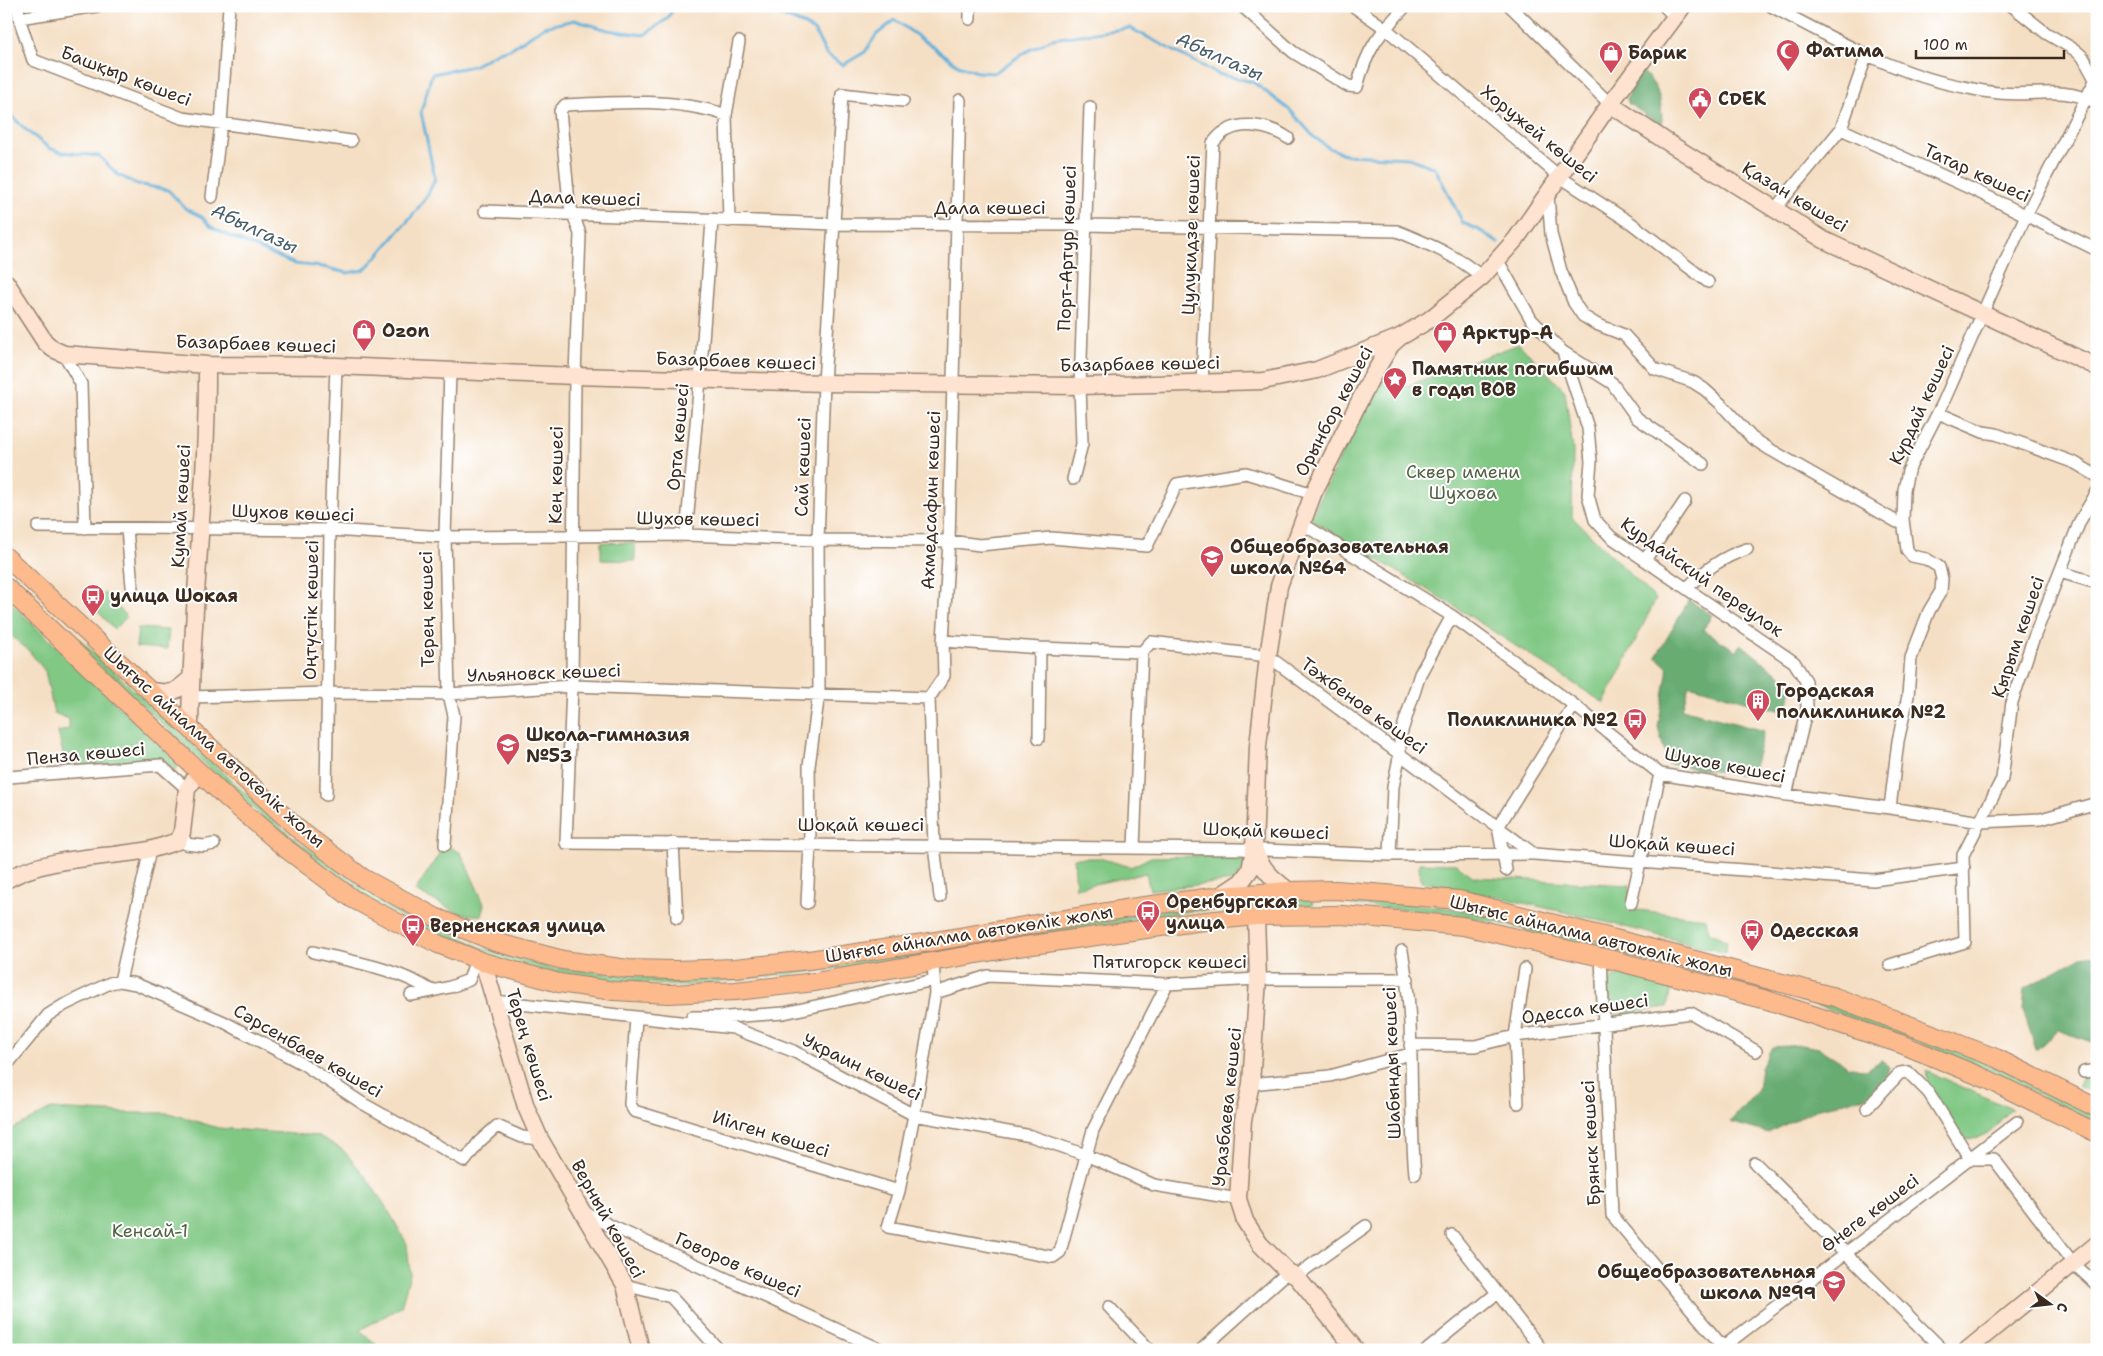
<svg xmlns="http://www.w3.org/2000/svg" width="2103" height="1356" viewBox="0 0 2103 1356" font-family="'Shantell Sans',sans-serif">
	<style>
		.green { fill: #80c884; stroke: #5e7951 }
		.forest { fill: #68ac72; stroke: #526b48 }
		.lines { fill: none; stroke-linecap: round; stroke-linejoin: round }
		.stream { stroke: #5eafd9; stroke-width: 3 }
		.street-casing { stroke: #988471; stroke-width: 14 }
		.secondary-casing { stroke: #988471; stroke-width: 19 }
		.primary-casing { stroke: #988471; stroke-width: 20 }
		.street { stroke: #fff; stroke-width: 11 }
		.secondary { stroke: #fee3d1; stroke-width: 16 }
		.primary { stroke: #fcba8d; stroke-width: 18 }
		.labels { text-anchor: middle; stroke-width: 4; stroke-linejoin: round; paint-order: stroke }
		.poi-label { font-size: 18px; font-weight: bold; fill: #3b2a1e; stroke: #fff; text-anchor: start }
		.street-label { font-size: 18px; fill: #3b2a1e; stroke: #fff }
		.park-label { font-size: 18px; fill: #536142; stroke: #fff }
		.water-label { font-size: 19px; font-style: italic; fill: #495f69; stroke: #fff }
	</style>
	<rect width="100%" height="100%" fill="#fff"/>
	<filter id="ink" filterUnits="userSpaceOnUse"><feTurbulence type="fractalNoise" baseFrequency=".02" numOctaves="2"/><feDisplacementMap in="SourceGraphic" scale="10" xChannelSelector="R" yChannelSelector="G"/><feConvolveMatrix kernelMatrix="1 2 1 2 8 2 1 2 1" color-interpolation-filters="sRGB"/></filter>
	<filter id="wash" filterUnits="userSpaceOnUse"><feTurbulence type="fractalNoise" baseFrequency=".0096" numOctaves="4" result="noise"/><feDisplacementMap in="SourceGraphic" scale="20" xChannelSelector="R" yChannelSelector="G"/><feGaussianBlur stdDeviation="1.12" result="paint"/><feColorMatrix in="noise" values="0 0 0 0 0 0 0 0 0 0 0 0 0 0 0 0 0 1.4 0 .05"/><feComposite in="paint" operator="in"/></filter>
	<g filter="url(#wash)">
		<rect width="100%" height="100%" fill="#f5dfc4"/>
		<path class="green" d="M 1519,344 L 1565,391 L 1573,450 L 1572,517 L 1656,599 L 1604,703 L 1451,604 L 1310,519 L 1361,415 L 1382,379 L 1401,388 Z
			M 601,542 L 635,543 L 635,561 L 601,560 Z
			M 105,593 L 127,617 L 114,629 L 91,604 Z
			M 6,601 L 9,601 L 177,763 L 177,769 L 173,769 L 160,758 L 149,762 L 66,766 L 58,732 L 69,729 L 69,719 L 54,713 L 45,671 L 29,651 L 6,631 Z
			M 138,628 L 169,630 L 167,649 L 136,647 Z
			M 78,638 L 292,837 L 357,884 L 395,907 L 483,948 L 550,968 L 681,980 L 846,960 L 1189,906 L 1312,898 L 1313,905 L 1190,911 L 846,968 L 681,986 L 548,974 L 480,955 L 392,912 L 354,890 L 288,841 L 75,643 Z
			M 445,845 L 461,853 L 484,904 L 481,916 L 459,913 L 415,891 Z
			M 1238,855 L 1244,857 L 1246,866 L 1234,881 L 1150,890 L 1146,873 L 1076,888 L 1074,858 L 1099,858 L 1131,867 L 1151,857 Z
			M 1419,863 L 1456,864 L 1474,877 L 1630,885 L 1629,909 L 1706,918 L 1709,932 L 1727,941 L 1725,953 C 1625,926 1524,901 1422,882 L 1420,879 Z
			M 1353,899 L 1442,907 L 1498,917 L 1830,1002 L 1996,1065 L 2097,1116 L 2097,1124 L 1992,1071 L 1828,1009 L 1777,993 L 1499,923 L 1439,912 L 1352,905 Z
			M 1627,972 L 1672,984 L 1667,1007 L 1606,1016 L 1606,997 L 1611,979 Z
			M 2097,1070 L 2097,1096 L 2079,1086 L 2084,1072 Z
			M 1926,1071 L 2012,1109 C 2003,1116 1996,1128 1986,1134 C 1978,1138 1967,1139 1958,1140 L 1929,1093 Z
			M 51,1109 L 126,1113 L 169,1113 L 218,1128 L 319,1136 L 343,1150 L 366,1177 L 388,1210 L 407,1244 L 410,1274 L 401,1307 L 360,1330 L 382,1350 L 6,1350 L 6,1140 L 10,1130 Z"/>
		<path class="forest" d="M 1642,71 C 1660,87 1662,103 1662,126 L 1628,103 L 1627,98 Z
			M 1689,600 L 1712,615 L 1703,630 L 1737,651 L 1741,644 L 1792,685 L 1788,713 L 1689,685 L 1682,709 L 1764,731 L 1754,767 L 1741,775 L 1668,764 L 1658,727 L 1668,668 L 1656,657 Z
			M 2097,955 L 2097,1044 L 2058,1030 L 2036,1050 L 2023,1009 L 2025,988 L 2081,957 Z
			M 1802,1045 L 1819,1048 L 1848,1066 L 1866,1070 L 1882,1060 L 1889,1067 L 1885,1082 L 1865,1097 L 1819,1108 L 1768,1133 L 1730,1122 L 1758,1090 L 1761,1068 L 1772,1047 Z"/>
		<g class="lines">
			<path class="stream" d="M 758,6 L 805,25 L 815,32 L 826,54 L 843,65 L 865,52 L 876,35 L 895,20 L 958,65 L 977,72 L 994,73 L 1024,53 L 1052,39 L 1130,28 L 1218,74 L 1253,82 L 1291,111 L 1314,137 L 1329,148 L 1347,155 L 1409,158 L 1435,168 L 1463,223 L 1479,230 L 1498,243
				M 6,110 L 25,129 L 49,148 L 61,152 L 99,156 L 118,175 L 137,184 L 168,190 L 186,209 L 202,217 L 210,226 L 229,236 L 295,264 L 323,267 L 347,273 L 364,270 L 380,253 L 416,211 L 428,194 L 435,179 L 421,112 L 432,74 L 473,66 L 499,52 L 510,49 L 544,27 L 574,20 L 608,30 L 644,35 L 667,19 L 675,6"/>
		</g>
	</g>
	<g filter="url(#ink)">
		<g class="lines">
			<g class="street-casing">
				<path id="street" d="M 18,6 L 19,18 L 33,60 L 182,118 L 351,141
					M 970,6 L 970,19
					M 1242,6 L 1293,52 L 1348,86 L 1357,87 C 1367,48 1379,34 1406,6
					M 1353,6 L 1385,28 L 1560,177 L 1631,223 L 1708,282
					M 1510,6 L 1610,104
					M 1664,6 L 1675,17
					M 1771,6 C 1825,35 1895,73 1954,85 C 1969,88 1984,92 1999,93 C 2036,97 2060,85 2097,103
					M 2012,6 L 2046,33 L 2075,50 L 2083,57 L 2095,79
					M 19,18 L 97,6
					M 726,115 C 676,98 617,102 565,105 L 560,111 L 569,202 L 580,234 L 575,376 L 572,686 L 566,843 L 1239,849 L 1390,855 L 1534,854 L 1873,880 L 1964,868
					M 1841,129 L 1976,191 L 2097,250
					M 1548,196 L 1551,234 L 1561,271 L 1574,303 L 1583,316 L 1596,324 L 1624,335 L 1655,369 L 1693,382 L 1704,389 L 1721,404 L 1752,438 L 1771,450 L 1897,522 L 1903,520
					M 212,197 L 221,124 L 229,6
					M 1774,210 L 1841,129 L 1867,54
					M 485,211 L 834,224 L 1085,225 L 1397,231 C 1428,244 1456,255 1482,277
					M 729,221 L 726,115 L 739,42
					M 1498,261 L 1531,319 L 1563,352 L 1612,383 L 1637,418 L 1703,464
					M 1563,352 L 1588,428 L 1591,462 L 1588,495 L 1595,520 L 1611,537 L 1794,662 L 1806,681 L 1807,708 L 1786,795
					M 64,354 L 81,384 L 85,528
					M 1202,383 L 1213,143 C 1217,138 1222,132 1228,130 C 1246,121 1272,127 1288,138
					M 1938,413 L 1983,432 L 1996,434 L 2075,463 L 2097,476
					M 1073,479 L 1082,444 L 1080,386 L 1090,107
					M 1301,523 L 1452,616 L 1574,705 L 1660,774 L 1780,794 L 1890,808 L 1981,822 L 2041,819 L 2097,803
					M 38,527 L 330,530 L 445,537 L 686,535 L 818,540 L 949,541 L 980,545 L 1051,538 L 1147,546 L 1177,484 L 1246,473 L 1313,494
					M 127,529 L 132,586
					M 686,535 L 700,380 L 712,221
					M 1645,560 L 1685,501
					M 2060,572 L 2097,583
					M 1687,588 C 1705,570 1722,557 1747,549
					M 943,641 L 1040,648 L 1142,652
					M 190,697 L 328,693 L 449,694 L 572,686 L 929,698
					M 1039,738 L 1040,648
					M 9,777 L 160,765 L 187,789
					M 326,795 L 330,530 L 336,366
					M 1890,808 L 1898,741 L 1908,696 L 1911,658 L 1929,611 L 1941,591 L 1942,579 L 1939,567 L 1926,559 L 1912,556 L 1907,550 L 1903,520 L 1904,490 L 1908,471 L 1943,403 L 2026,215 L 2097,77
					M 182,832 L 186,844 L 204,846 L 214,844
					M 673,843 L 677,918
					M 445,845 L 454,716 L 449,694 L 445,537 L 450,371
					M 1134,848 L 1142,652 L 1151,642 L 1268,656 L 1534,854
					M 1390,855 L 1393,787 L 1400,753 L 1400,737 L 1420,674 L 1452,616
					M 1506,870 L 1498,827 L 1574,705
					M 940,897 L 934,845 L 929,698 L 944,676 L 943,641 L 949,541 L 960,100
					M 807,903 L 810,845 L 809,766 L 819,693 L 818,540 L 824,383 L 842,94 L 903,101
					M 1631,903 L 1660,774
					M 1402,951 C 1416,1024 1408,1100 1415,1174
					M 313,952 C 354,962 396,968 432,991 L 450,987 L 469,980 L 476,959
					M 1601,957 L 1612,1215 L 1723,1347
					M 933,962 L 935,993 L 914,1115 L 899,1191 L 888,1227 L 1053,1257 L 1060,1252 L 1093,1130 L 1167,984
					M 1890,965 L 1965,942 L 1963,855 L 2002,779 L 2012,702 L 2031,645 L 2080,521 L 2097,492
					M 120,981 L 150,850
					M 935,993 L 988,976 L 1167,984 L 1258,979 L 1408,979
					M 411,995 L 432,991
					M 494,1001 L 733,1028 L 793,1051 L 914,1115 L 1031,1136 L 1086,1155 L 1154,1185 L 1238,1199
					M 692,1017 L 728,1017 L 784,1013 L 934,980
					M 644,1018 L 636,1018 L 630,1104 L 634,1111 L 899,1191
					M 1410,1045 L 1475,1046 L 1515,1036 L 1691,1013 L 1756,1051
					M 6,1066 L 48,1015 L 64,1005 L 110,983 L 120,981 L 136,984 L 224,1022 L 303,1064 L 362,1103 L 465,1161 L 479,1142 L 497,1126 L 522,1137 L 540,1139
					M 2084,1072 L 2097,1070
					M 1251,1084 L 1330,1076 L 1410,1054
					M 1518,1103 L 1515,1036 L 1525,969
					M 1867,1108 L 1900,1073 L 1908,1072 L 1929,1093 L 1970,1159 L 1994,1159 L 2073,1263 L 2097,1285
					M 1755,1163 L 1943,1350
					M 582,1211 L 609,1225 L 882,1350
					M 1452,1235 L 1542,1350
					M 1296,1276 L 1366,1226
					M 625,1285 L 671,1297 L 719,1350
					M 1109,1307 L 1150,1350
					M 1201,1350 L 1288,1272
					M 1427,1350 L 1497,1293
					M 1719,1350 L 2017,1122"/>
			</g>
			<g class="secondary-casing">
				<path id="secondary" d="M 1610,104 L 1664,140 L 1824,240 L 2097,367
					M 6,282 L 45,342 L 53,349 L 64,354 L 207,365 L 336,366 L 575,376 L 824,383 L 1080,386 L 1263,381 L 1317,370 L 1400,337
					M 150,691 C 173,694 173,694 190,679
					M 190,728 C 191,607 208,486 207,365
					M 1254,849 C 1263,871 1271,877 1289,891
					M 6,880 C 48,856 101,859 148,850 C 158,848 168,844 178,841 L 182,832 L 187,789 L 199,773
					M 1220,896 L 1241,882 L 1250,870 L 1254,849 L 1258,746 L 1268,656 L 1279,586 L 1313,494 L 1370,380 L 1391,345 L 1400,337 L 1429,320 L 1482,277 L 1516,239 L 1610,104 L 1683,6
					M 1256,916 L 1258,979 L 1251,1084 L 1243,1120 L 1238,1199 L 1245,1221 L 1260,1244 L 1288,1272 L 1296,1276 L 1356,1350
					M 483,962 L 526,1107 L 540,1139 L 625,1285 L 641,1350
					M 1967,1350 L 2097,1244"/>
			</g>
			<g class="primary-casing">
				<path id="primary" d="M 6,557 L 298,829 L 363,878 L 435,917 L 495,942 L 563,960 L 628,969 L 675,970 L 735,968 L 809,960 L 930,942 L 1130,908 L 1220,896 L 1289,891 L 1336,890 L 1459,900 L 1619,940 L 1835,997 L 1996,1058 L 2097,1108
					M 6,587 L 219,791 L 285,848 L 353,899 L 438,944 L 483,962 L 559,983 L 614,991 L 668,994 L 736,991 L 815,982 L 1018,947 L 1196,922 L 1256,916 L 1342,915 L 1463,926 L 1601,957 L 1767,1000 L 1901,1044 L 1989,1080 L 2097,1133"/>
			</g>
			<use href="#street" class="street"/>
			<use href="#secondary" class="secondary"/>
			<use href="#primary" class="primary"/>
		</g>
	</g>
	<defs>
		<g id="mosque-pin" transform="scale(1.25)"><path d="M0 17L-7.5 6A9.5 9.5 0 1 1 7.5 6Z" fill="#d1495b" stroke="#fff"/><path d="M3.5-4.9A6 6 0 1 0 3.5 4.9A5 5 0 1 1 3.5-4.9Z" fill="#fff"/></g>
		<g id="shop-pin" transform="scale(1.25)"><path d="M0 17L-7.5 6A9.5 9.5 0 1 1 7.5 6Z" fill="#d1495b" stroke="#fff"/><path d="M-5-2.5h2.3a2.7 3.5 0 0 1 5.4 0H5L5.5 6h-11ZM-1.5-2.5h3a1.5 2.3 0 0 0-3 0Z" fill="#fff"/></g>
		<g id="civic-pin" transform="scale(1.25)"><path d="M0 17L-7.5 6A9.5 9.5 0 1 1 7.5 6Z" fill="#d1495b" stroke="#fff"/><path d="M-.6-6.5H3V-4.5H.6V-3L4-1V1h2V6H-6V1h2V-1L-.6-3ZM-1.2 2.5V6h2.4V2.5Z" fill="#fff"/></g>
		<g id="sight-pin" transform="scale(1.25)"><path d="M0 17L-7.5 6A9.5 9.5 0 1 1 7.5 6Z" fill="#d1495b" stroke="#fff"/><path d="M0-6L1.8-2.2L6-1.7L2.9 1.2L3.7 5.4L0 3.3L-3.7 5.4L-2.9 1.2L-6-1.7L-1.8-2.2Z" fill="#fff"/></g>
		<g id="school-pin" transform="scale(1.25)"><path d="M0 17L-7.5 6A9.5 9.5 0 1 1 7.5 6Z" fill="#d1495b" stroke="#fff"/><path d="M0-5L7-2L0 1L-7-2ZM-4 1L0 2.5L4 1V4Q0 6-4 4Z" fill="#fff"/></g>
		<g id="bus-pin" transform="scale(1.25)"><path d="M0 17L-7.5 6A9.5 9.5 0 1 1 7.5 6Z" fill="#d1495b" stroke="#fff"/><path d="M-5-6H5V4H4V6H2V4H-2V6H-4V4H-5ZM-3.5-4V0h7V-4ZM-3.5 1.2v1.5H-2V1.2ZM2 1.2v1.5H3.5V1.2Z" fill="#fff"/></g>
		<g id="building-pin" transform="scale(1.25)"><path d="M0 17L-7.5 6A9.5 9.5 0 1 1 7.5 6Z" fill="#d1495b" stroke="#fff"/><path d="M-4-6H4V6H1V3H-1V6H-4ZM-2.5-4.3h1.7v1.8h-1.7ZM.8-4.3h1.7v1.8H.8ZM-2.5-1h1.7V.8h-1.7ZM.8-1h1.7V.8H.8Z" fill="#fff"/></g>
	</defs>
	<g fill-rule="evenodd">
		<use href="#mosque-pin" x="1788" y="51"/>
		<use href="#shop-pin" x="1611" y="53"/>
		<use href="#civic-pin" x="1700" y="99"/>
		<use href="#shop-pin" x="364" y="331"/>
		<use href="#shop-pin" x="1445" y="333"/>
		<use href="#sight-pin" x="1395" y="379"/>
		<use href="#school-pin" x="1212" y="557"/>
		<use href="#bus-pin" x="93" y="596"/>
		<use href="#building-pin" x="1758" y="701"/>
		<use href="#bus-pin" x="1635" y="720"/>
		<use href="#school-pin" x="508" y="745"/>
		<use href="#bus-pin" x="1148" y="912"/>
		<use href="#bus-pin" x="413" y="926"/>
		<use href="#bus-pin" x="1752" y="931"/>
		<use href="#school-pin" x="1834" y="1282"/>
	</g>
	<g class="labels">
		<g class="poi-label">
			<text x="1806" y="57">Фатима</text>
			<text x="1628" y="59">Барик</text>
			<text x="1718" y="105">CDEK</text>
			<text x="382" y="337">Ozon</text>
			<text x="1462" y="339">Арктур-А</text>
			<text x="1412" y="375">Памятник погибшим<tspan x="1412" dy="21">в годы ВОВ</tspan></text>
			<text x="1230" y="553">Общеобразовательная<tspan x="1230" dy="21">школа №64</tspan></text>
			<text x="110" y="602">улица Шокая</text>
			<text x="1776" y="697">Городская<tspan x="1776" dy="21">поликлиника №2</tspan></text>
			<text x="1618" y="726" text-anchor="end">Поликлиника №2</text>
			<text x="526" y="741">Школа-гимназия<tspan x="526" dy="21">№53</tspan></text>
			<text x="1166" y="908">Оренбургская<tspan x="1166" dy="21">улица</tspan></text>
			<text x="430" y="932">Верненская улица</text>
			<text x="1770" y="937">Одесская</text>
			<text x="1816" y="1278" text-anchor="end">Общеобразовательная<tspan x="1816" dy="21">школа №99</tspan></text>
		</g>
		<g class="street-label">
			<text transform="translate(126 76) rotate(21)" y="6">Башқыр көшесі</text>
			<text transform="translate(1539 134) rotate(39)" y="6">Хоружей көшесі</text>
			<text transform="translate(1977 173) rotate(25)" y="6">Татар көшесі</text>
			<text transform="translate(1795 197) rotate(31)" y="6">Қазан көшесі</text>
			<text transform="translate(585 198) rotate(2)" y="6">Дала көшесі</text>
			<text x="990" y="214">Дала көшесі</text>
			<text transform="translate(1191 235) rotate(-88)" y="6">Цулукидзе көшесі</text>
			<text transform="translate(1067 248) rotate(-88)" y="6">Порт-Артур көшесі</text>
			<text transform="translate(256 344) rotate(2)" y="6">Базарбаев көшесі</text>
			<text transform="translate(736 361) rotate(2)" y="6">Базарбаев көшесі</text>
			<text transform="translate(1140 364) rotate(-1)" y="6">Базарбаев көшесі</text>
			<text transform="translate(1922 405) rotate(-65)" y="6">Күрдай көшесі</text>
			<text transform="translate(1334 411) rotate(-62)" y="6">Орынбор көшесі</text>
			<text transform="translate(678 437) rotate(-85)" y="6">Орта көшесі</text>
			<text transform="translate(803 467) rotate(-88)" y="6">Сай көшесі</text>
			<text transform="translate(556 475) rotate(-89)" y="6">Кең көшесі</text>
			<text transform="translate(931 500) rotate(-88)" y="6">Ахмедсафин көшесі</text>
			<text transform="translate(181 506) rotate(-87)" y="6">Кумай көшесі</text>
			<text transform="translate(293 513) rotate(2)" y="6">Шухов көшесі</text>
			<text transform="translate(698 519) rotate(1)" y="6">Шухов көшесі</text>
			<text transform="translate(1702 577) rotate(35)" y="6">Курдайский переулок</text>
			<text transform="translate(427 609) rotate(-91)" y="6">Терең көшесі</text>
			<text transform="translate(311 610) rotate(-89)" y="6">Оңтүстік көшесі</text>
			<text transform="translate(2018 637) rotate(-71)" y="6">Қырым көшесі</text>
			<text transform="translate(544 673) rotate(-2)" y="6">Ульяновск көшесі</text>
			<text transform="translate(1364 706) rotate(36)" y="6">Тәжбенов көшесі</text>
			<text transform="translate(214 747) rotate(42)" y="6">Шығыс айналма автокөлік жолы</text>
			<text transform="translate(86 754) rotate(-5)" y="6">Пенза көшесі</text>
			<text transform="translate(1725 765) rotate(11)" y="6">Шухов көшесі</text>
			<text x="861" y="831">Шоқай көшесі</text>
			<text transform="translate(1266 831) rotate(2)" y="6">Шоқай көшесі</text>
			<text transform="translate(1672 845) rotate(4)" y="6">Шоқай көшесі</text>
			<text transform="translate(969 934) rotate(-9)" y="6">Шығыс айналма автокөлік жолы</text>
			<text transform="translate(1591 936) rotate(14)" y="6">Шығыс айналма автокөлік жолы</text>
			<text x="1170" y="968">Пятигорск көшесі</text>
			<text transform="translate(1585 1009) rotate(-8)" y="6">Одесса көшесі</text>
			<text transform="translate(529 1045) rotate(73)" y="6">Терең көшесі</text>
			<text transform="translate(308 1051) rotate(30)" y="6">Сәрсенбаев көшесі</text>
			<text transform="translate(1392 1063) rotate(-92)" y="6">Шабынды көшесі</text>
			<text transform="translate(862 1067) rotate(26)" y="6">Украин көшесі</text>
			<text transform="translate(1227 1107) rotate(-84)" y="6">Уразбаева көшесі</text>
			<text transform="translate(771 1134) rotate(17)" y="6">Иілген көшесі</text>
			<text transform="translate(1591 1143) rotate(-93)" y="6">Брянск көшесі</text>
			<text transform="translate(1870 1213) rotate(-37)" y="6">Өнеге көшесі</text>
			<text transform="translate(608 1219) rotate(61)" y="6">Верный көшесі</text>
			<text transform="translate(738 1265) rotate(24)" y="6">Говоров көшесі</text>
		</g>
		<g class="park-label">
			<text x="1463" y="478">Сквер имени<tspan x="1463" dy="21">Шухова</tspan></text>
			<text x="150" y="1237">Кенсай-1</text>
		</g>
		<g class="water-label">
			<text transform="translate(1220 56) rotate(24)" y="7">Абылгазы</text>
			<text transform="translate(255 228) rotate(25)" y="7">Абылгазы</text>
		</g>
	</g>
	<rect width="2103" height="1356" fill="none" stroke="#fff" stroke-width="25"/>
	<g transform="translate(2050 1304) rotate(105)" stroke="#ffffff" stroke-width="4" paint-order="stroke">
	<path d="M0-4L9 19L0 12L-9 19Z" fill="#3b2a1e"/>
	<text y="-8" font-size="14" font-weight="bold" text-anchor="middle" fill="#3b2a1e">С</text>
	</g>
	<path d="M1916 50v8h148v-8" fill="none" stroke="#3b2a1e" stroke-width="2.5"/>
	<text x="1923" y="50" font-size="15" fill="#3b2a1e" stroke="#ffffff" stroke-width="4" paint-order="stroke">100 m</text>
</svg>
